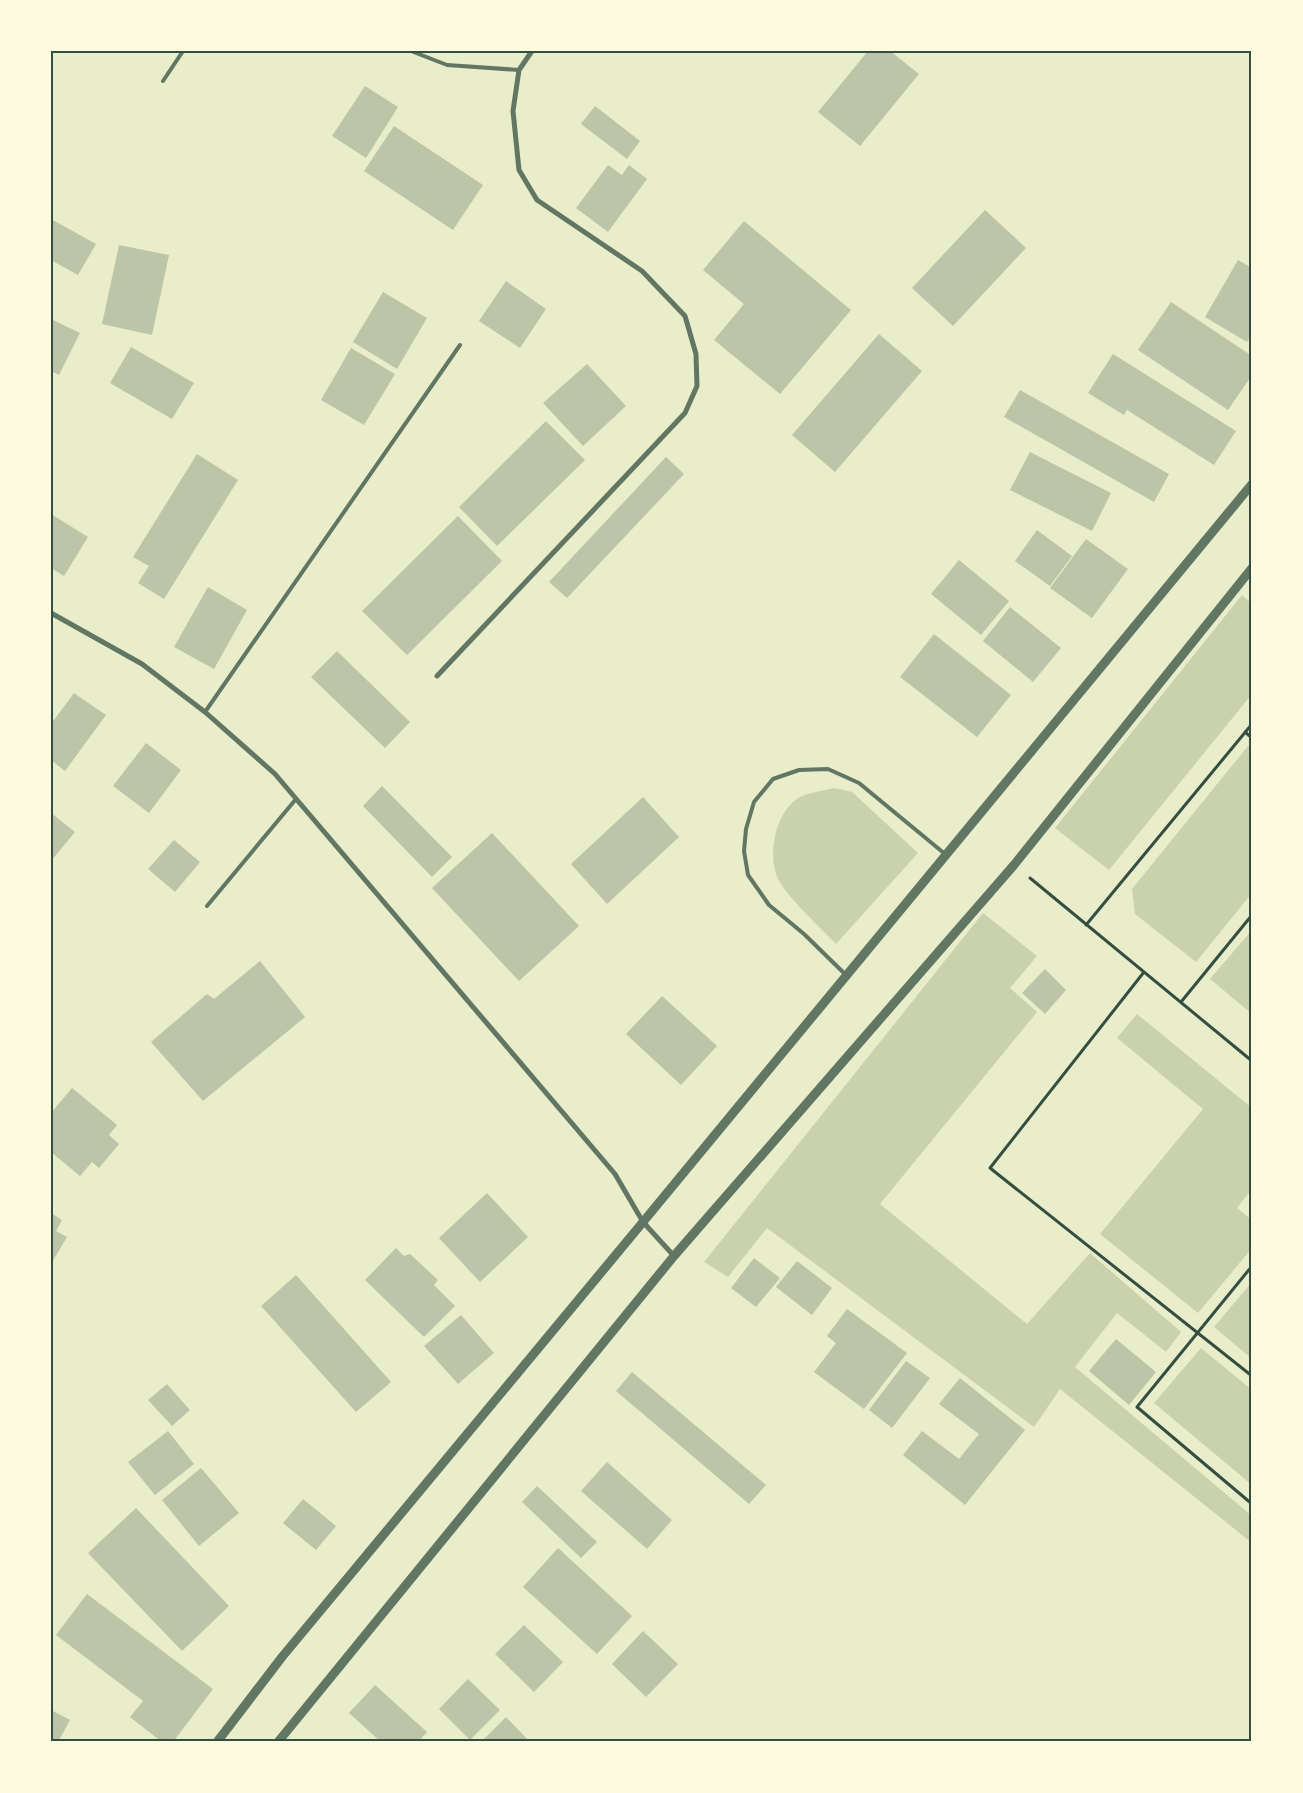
<svg xmlns="http://www.w3.org/2000/svg" width="1303" height="1793" viewBox="0 0 1303 1793" font-family="Commissioner,sans-serif">
	<style>
		.green { fill: #cad2ad }
		.building { fill: #bcc5a7 }
		.lines { fill: none; stroke-linecap: round; stroke-linejoin: round }
		.path { stroke: #344e41; stroke-width: 3 }
		.service { stroke: #617663; stroke-width: 4 }
		.minor { stroke: #617663; stroke-width: 5 }
		.tertiary { stroke: #617663; stroke-width: 9 }
		.neatline { fill: none; stroke: #344e41; stroke-width: 2 }
	</style>
	<rect width="100%" height="100%" fill="#e9edc9"/>
	<path class="green" d="M 1242,595 L 1252,604 L 1252,694 L 1109,870 L 1055,828 Z
		M 1248,746 L 1252,749 L 1252,893 L 1196,962 L 1135,914 L 1132,889 Z
		M 834,788 L 852,792 L 918,853 L 836,944 C 821,928 782,893 776,874 C 768,849 777,810 800,797 C 810,792 824,791 834,788 Z
		M 983,913 L 1037,956 L 1010,988 L 1037,1012 L 880,1204 L 1027,1324 L 1090,1253 L 1181,1332 L 1166,1352 L 1117,1313 L 1075,1367 L 1252,1516 L 1252,1543 L 1060,1389 L 1034,1427 L 767,1228 L 728,1277 L 704,1262 Z
		M 1252,930 L 1252,1014 L 1210,979 Z
		M 1137,1014 L 1252,1108 L 1252,1189 L 1237,1208 L 1252,1220 L 1252,1248 L 1198,1313 L 1100,1234 L 1203,1109 L 1117,1038 Z
		M 1252,1282 L 1252,1359 L 1214,1327 Z
		M 1201,1348 L 1252,1390 L 1252,1485 L 1154,1403 Z"/>
	<path class="building" d="M 868,51 L 890,51 L 919,74 L 860,146 L 818,112 Z
		M 365,86 L 398,107 L 366,158 L 332,136 Z
		M 595,106 L 640,141 L 627,159 L 581,124 Z
		M 394,126 L 483,185 L 453,230 L 364,171 Z
		M 608,165 L 622,175 L 629,165 L 647,179 L 608,232 L 576,208 Z
		M 985,210 L 1026,248 L 953,326 L 912,288 Z
		M 51,219 L 96,244 L 78,275 L 51,260 Z
		M 744,221 L 851,310 L 780,394 L 714,340 L 744,304 L 703,270 Z
		M 119,245 L 169,255 L 152,335 L 102,324 Z
		M 1238,260 L 1252,268 L 1252,334 L 1247,342 L 1205,317 Z
		M 506,281 L 546,309 L 520,348 L 479,321 Z
		M 383,292 L 427,318 L 397,369 L 353,342 Z
		M 1171,302 L 1252,356 L 1252,375 L 1228,410 L 1138,350 Z
		M 51,319 L 80,333 L 59,375 L 51,371 Z
		M 879,334 L 922,371 L 835,472 L 792,435 Z
		M 131,347 L 194,383 L 172,419 L 110,383 Z
		M 351,348 L 395,374 L 364,425 L 321,400 Z
		M 1113,354 L 1236,431 L 1214,465 L 1127,410 L 1124,415 L 1088,393 Z
		M 587,364 L 626,406 L 583,446 L 543,403 Z
		M 1020,390 L 1169,474 L 1154,502 L 1004,417 Z
		M 546,421 L 585,460 L 497,546 L 459,507 Z
		M 1030,452 L 1111,493 L 1092,531 L 1010,490 Z
		M 197,454 L 238,480 L 164,599 L 138,583 L 149,566 L 133,557 Z
		M 666,457 L 684,474 L 567,598 L 549,582 Z
		M 51,514 L 88,537 L 64,576 L 51,568 Z
		M 458,516 L 502,561 L 407,655 L 362,611 Z
		M 1037,530 L 1072,556 L 1050,586 L 1015,561 Z
		M 1086,539 L 1128,569 L 1092,618 L 1050,588 Z
		M 959,560 L 1009,601 L 981,635 L 931,594 Z
		M 208,587 L 247,610 L 214,669 L 174,647 Z
		M 1010,607 L 1061,648 L 1033,682 L 983,641 Z
		M 934,634 L 1011,695 L 977,737 L 900,677 Z
		M 337,651 L 410,722 L 385,748 L 311,677 Z
		M 74,693 L 106,715 L 65,771 L 51,760 L 51,724 Z
		M 146,743 L 181,770 L 149,813 L 113,786 Z
		M 382,786 L 452,857 L 432,877 L 363,806 Z
		M 643,797 L 679,837 L 607,904 L 571,864 Z
		M 51,813 L 75,832 L 51,861 Z
		M 492,833 L 579,926 L 519,981 L 432,888 Z
		M 174,840 L 200,862 L 175,892 L 148,869 Z
		M 260,961 L 305,1017 L 203,1101 L 151,1042 L 207,994 L 214,999 Z
		M 1045,969 L 1066,990 L 1045,1014 L 1022,993 Z
		M 662,996 L 717,1046 L 681,1085 L 626,1034 Z
		M 72,1088 L 117,1125 L 109,1135 L 119,1144 L 99,1168 L 92,1162 L 80,1176 L 51,1152 L 51,1113 Z
		M 487,1193 L 528,1237 L 480,1282 L 439,1238 Z
		M 51,1213 L 62,1220 L 56,1231 L 67,1237 L 51,1264 Z
		M 396,1248 L 404,1256 L 410,1254 L 438,1280 L 434,1285 L 455,1306 L 424,1337 L 365,1280 Z
		M 754,1258 L 780,1278 L 756,1307 L 731,1288 Z
		M 797,1261 L 832,1288 L 812,1315 L 776,1287 Z
		M 296,1275 L 391,1382 L 356,1412 L 261,1306 Z
		M 847,1309 L 907,1353 L 864,1409 L 814,1372 L 836,1343 L 827,1336 Z
		M 461,1315 L 494,1353 L 458,1384 L 424,1346 Z
		M 1116,1339 L 1156,1372 L 1129,1405 L 1089,1371 Z
		M 906,1361 L 930,1378 L 892,1428 L 869,1410 Z
		M 632,1372 L 766,1485 L 749,1504 L 616,1391 Z
		M 960,1378 L 1025,1430 L 965,1505 L 903,1455 L 922,1431 L 959,1459 L 979,1434 L 939,1404 Z
		M 167,1384 L 190,1410 L 172,1426 L 148,1400 Z
		M 168,1431 L 194,1464 L 155,1495 L 128,1462 Z
		M 607,1462 L 672,1520 L 647,1549 L 581,1491 Z
		M 201,1468 L 239,1513 L 199,1546 L 162,1500 Z
		M 537,1486 L 597,1542 L 581,1558 L 522,1502 Z
		M 303,1499 L 336,1526 L 316,1550 L 283,1523 Z
		M 136,1508 L 229,1606 L 182,1651 L 88,1553 Z
		M 558,1548 L 632,1616 L 597,1654 L 523,1587 Z
		M 87,1594 L 213,1689 L 173,1742 L 162,1742 L 130,1717 L 143,1701 L 56,1635 Z
		M 524,1625 L 563,1662 L 534,1692 L 495,1654 Z
		M 643,1631 L 678,1664 L 646,1697 L 612,1664 Z
		M 468,1679 L 500,1710 L 470,1740 L 439,1709 Z
		M 375,1685 L 427,1732 L 418,1742 L 381,1742 L 349,1713 Z
		M 51,1710 L 70,1720 L 58,1742 L 51,1742 Z
		M 506,1717 L 530,1742 L 481,1742 Z"/>
	<g class="lines">
		<path class="path" d="M 1245,732 L 1252,738
			M 1030,878 L 1252,1061
			M 1086,925 L 1252,724
			M 1144,972 L 990,1168 L 1252,1376
			M 1181,1002 L 1252,915
			M 1252,1266 L 1137,1407 L 1252,1504"/>
		<path class="service" d="M 411,51 L 447,65 L 519,70
			M 163,81 L 183,51
			M 205,712 L 460,345
			M 207,906 L 296,799
			M 847,976 L 804,934 L 769,905 L 748,875 L 744,851 L 746,829 L 754,802 L 773,779 L 799,770 L 828,769 L 859,783 L 945,854"/>
		<path class="minor" d="M 51,613 L 142,664 L 205,712 L 275,774 L 615,1174 L 643,1222 L 674,1256
			M 437,676 L 685,413 L 697,386 L 696,354 L 685,316 L 642,271 L 537,200 L 519,170 L 513,111 L 519,70 L 532,51"/>
		<path class="tertiary" d="M 217,1742 L 282,1657 L 643,1222 L 1252,484
			M 278,1742 L 674,1256 L 1014,865 L 1252,568"/>
	</g>
	<rect width="1303" height="1793" fill="none" stroke="#fefae0" stroke-width="105"/>
	<rect x="52" y="52" width="1198" height="1688" class="neatline"/>
</svg>
